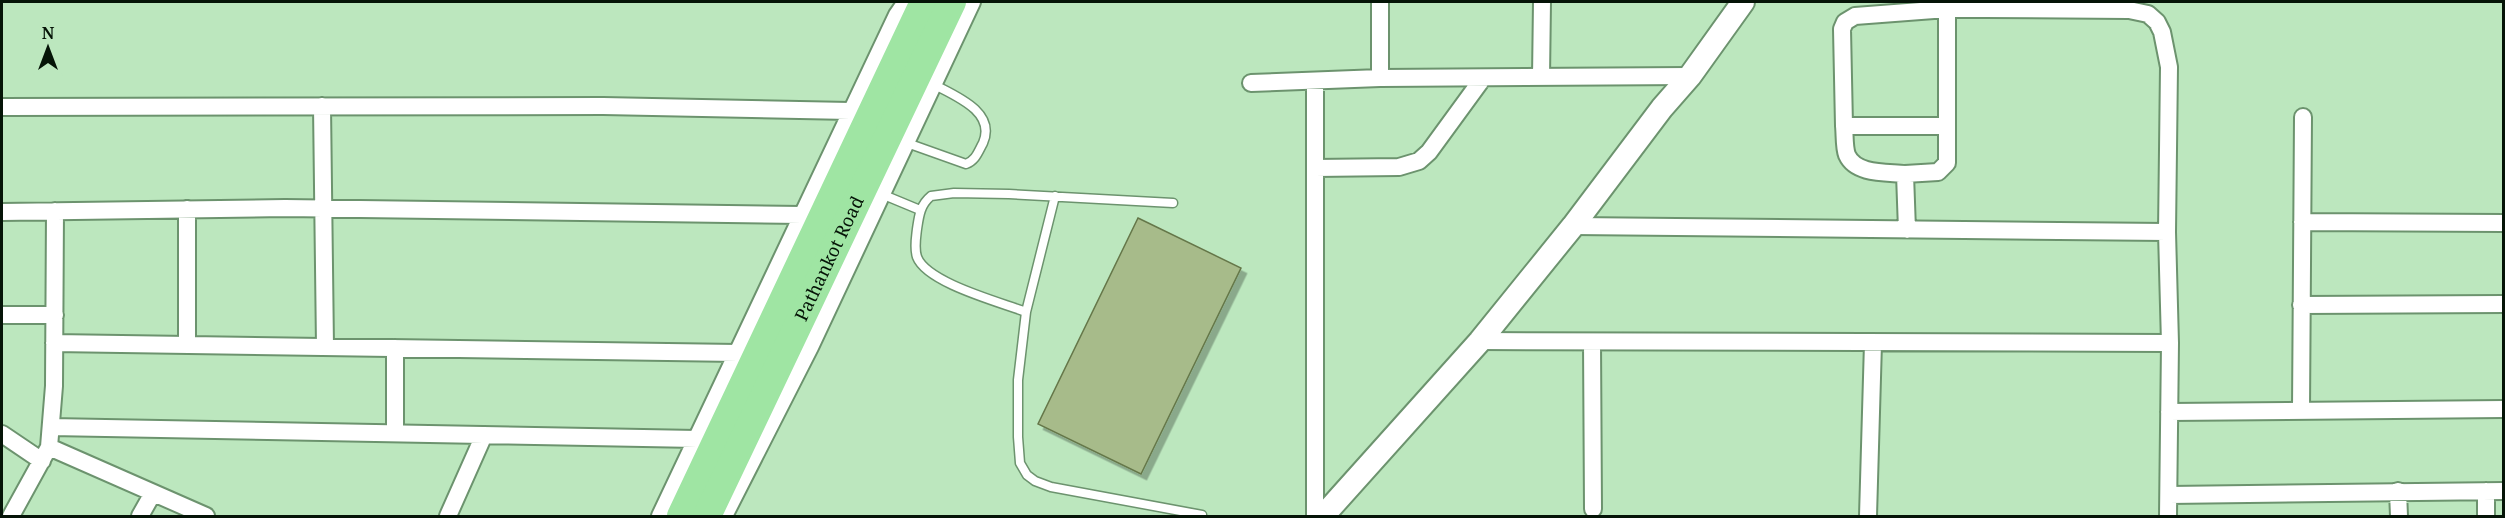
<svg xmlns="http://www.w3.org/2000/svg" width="2505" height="518" viewBox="0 0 2505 518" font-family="'Noto Serif',serif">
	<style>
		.building { fill: #a7bb8a; stroke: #657749; stroke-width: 1.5; filter: url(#shadow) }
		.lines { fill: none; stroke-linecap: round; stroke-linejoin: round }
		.lane-casing { stroke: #6c936e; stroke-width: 11 }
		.street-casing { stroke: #6c936e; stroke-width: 20 }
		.secondary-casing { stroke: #6c936e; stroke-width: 26 }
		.highway-casing { stroke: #699c6c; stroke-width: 32 }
		.lane { stroke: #fff; stroke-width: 8 }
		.street { stroke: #fff; stroke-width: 16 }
		.secondary { stroke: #fff; stroke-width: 22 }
		.highway { stroke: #9fe5a3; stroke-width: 28 }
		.labels { text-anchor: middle; stroke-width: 5; stroke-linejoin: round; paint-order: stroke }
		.street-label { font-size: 18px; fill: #051407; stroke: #bce7be }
	</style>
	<defs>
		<filter id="shadow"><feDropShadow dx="5.5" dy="5.5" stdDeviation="0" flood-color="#0004"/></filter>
	</defs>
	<rect width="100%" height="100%" fill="#bce7be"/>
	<path class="building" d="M 1138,218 L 1241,268 L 1141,474 L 1038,424 Z"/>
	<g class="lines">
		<g class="lane-casing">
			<path id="lane" d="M 907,143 L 966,164 C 976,160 978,152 983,143 C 997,111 953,95 931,83
				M 879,193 L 920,210
				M 1055,196 L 1026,312 L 1018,380 L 1018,437 L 1020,463 L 1027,475 L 1035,481 L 1051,487 L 1202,515
				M 1026,312 C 1000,302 927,283 917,257 C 914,248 916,238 917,229 C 919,216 920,205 931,196 L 954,193 L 1009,194 L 1173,203"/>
		</g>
		<g class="street-casing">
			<path id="street" d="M 1985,2 L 1985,9 L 2129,10 L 2148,14 L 2157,22 L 2162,32 L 2169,67 L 2167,232 L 2170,343 L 2168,516
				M 1541,77 L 1542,2
				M 1380,78 L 1380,2
				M 1251,83 L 1380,78 L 1690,76
				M 322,106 L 325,347
				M 2,107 L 603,106 L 850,111
				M 1844,126 C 1845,135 1844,147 1847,155 C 1856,175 1887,172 1905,174 L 1907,230
				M 1947,126 L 1844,126 L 1842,29 L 1845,22 L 1855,16 L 1947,9 L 1985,9
				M 1315,168 L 1399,167 L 1419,161 L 1429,152 L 1483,78
				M 1905,174 L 1938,172 L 1947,163 L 1947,9
				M 2,212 L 285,208 L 802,215
				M 2302,222 L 2504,223
				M 1573,226 L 2167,232
				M 2301,305 L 2504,304
				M 2,315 L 55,315
				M 1480,341 L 2170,343
				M 1592,342 L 1593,509
				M 54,343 L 738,353
				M 187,345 L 187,209
				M 395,348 L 395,433
				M 2301,411 L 2303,117
				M 2169,412 L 2504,409
				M 51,427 L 697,439
				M 2,434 L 42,461
				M 49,447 L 206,516
				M 2398,491 L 2399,516
				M 2486,491 L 2486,516
				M 2169,495 L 2504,491
				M 11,516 L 49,447 L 54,386 L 55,211
				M 140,516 L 153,493
				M 448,516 L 484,435
				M 660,516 L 897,15 L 906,2
				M 724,516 L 810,347 L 972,2
				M 1315,516 L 1315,82
				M 1868,516 L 1873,343"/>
		</g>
		<g class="secondary-casing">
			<path id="secondary" d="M 1323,516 L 1480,341 L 1573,226 L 1662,108 L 1690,76 L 1743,2"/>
		</g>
		<g class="highway-casing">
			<g id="highway">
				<path d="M 681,516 L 924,2"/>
				<path id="s1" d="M 707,516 L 952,2"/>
			</g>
		</g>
		<use href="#lane" class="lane"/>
		<use href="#street" class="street"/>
		<use href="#secondary" class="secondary"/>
		<use href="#highway" class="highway"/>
	</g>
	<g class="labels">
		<g class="street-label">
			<text dy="6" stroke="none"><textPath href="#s1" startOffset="285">Pathankot Road</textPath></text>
		</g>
	</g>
	<rect width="2505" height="518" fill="none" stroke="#051407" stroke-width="6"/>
	<g transform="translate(48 48)" stroke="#bce7be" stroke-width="4.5" paint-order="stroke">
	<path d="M0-4.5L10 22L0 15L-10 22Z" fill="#051407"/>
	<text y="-9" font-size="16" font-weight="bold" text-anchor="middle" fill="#051407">N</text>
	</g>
</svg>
